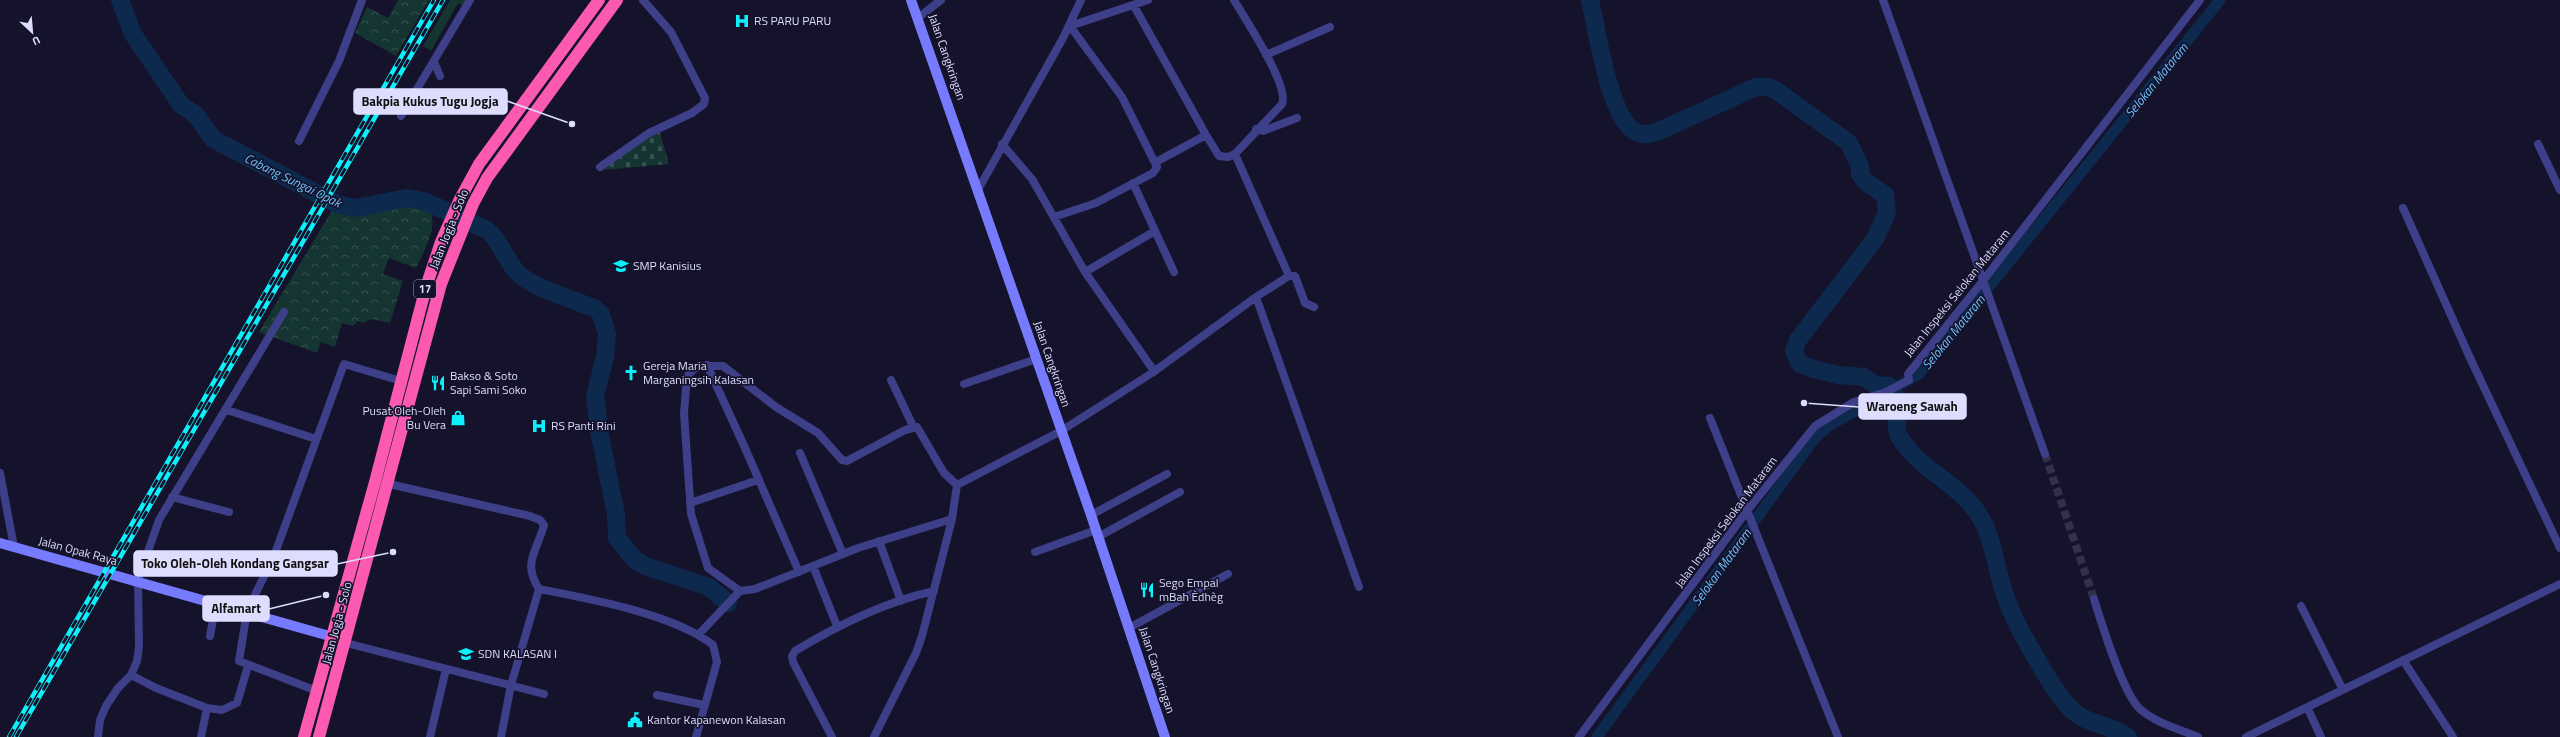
<svg xmlns="http://www.w3.org/2000/svg" width="2560" height="737" viewBox="0 0 2560 737" font-family="'Titillium Web',sans-serif">
	<style>
		.green { fill: #153532 }
		.forest { fill: url(#forest-crowns) }
		.cemetery { fill: url(#cemetery-stones) }
		.lines { fill: none; stroke-linecap: round; stroke-linejoin: round }
		.canal { stroke: #0e294e; stroke-width: 11 }
		.river { stroke: #0e294e; stroke-width: 18 }
		.street-tunnel { stroke: #33304b; stroke-width: 8; stroke-dasharray: 8 4; stroke-linecap: butt }
		.street { stroke: #3e3f89; stroke-width: 8 }
		.secondary { stroke: #767afc; stroke-width: 10 }
		.highway { stroke: #fc5ab0; stroke-width: 12 }
		.rail-casing { stroke: #0deffa; stroke-width: 4.5 }
		.rail { stroke: #15122b; stroke-width: 3; stroke-dasharray: 9; stroke-linecap: butt }
		.labels { text-anchor: middle; stroke-width: 3.5; stroke-linejoin: round; paint-order: stroke }
		.shield { fill: #15122b; stroke: #a2a0bf; stroke-width: 1 }
		.shield-label { font-size: 11px; font-weight: bold; fill: #dfddfe }
		.poi-label { font-size: 12px; fill: #dfddfe; stroke: #15122b; text-anchor: start }
		.street-label { font-size: 12px; fill: #dfddfe; stroke: #15122b }
		.water-label { font-size: 13px; font-style: italic; fill: #6dc2fc; stroke: #15122b }
		.leader { fill: none; stroke: #dfddfe; stroke-width: 1.5 }
		.callout-dot { fill: #dfddfe; stroke: #15122b; stroke-width: 1.5 }
		.callout { fill: #dfddfe; stroke: #dfddfe; stroke-width: 1.5 }
		.callout-label { font-size: 13px; text-anchor: middle; font-weight: bold; fill: #111 }
	</style>
	<defs>
		<pattern id="forest-crowns" width="20" height="18" patternUnits="userSpaceOnUse"><rect width="20" height="18" fill="#153532"/><path d="M2 6a3 3 0 1 1 6 0M12 15a3 3 0 1 1 6 0" fill="none" stroke="#375251"/></pattern>
		<pattern id="cemetery-stones" width="16" height="16" patternUnits="userSpaceOnUse"><rect width="16" height="16" fill="#153532"/><path d="M2 7V4a2 2 0 0 1 4 0v3zM10 15v-3a2 2 0 0 1 4 0v3z" fill="#375251"/></pattern>
	</defs>
	<rect width="100%" height="100%" fill="#15122b"/>
	<path class="green" d="M 450,0 L 467,0 L 464,6 L 458,3 L 431,51 L 423,46 Z"/>
	<path class="forest" d="M 398,0 L 429,0 L 396,56 L 355,33 L 367,7 L 388,18 Z
		M 345,199 L 359,204 L 422,204 L 429,207 C 439,228 425,248 416,268 L 389,258 L 383,274 L 403,281 L 390,323 L 371,319 L 363,323 L 358,321 L 353,326 L 342,323 L 335,347 L 321,342 L 317,353 L 259,332 L 337,202 Z"/>
	<path class="cemetery" d="M 659,130 L 669,164 L 604,170 L 606,166 Z"/>
	<g class="lines">
		<path class="canal" d="M 1597,737 L 1815,438 L 1829,426 L 1919,374 L 2220,0"/>
		<path class="river" d="M 120,0 L 133,34 L 181,105 L 196,115 L 213,139 L 337,204 L 355,208 L 407,198 L 424,201 L 487,230 C 502,242 506,263 520,275 C 538,290 572,299 594,308 L 601,314 L 607,334 L 605,357 L 595,396 L 600,436 L 616,514 L 617,538 L 635,560 L 645,566 L 709,587 L 728,603
			M 1590,0 C 1597,29 1609,119 1636,132 C 1643,136 1650,134 1657,132 L 1756,87 L 1768,87 L 1777,91 L 1849,143 L 1860,166 L 1860,174 L 1866,182 L 1885,195 L 1887,213 L 1875,239 L 1798,340 L 1794,351 L 1800,364 L 1814,369 L 1838,375 L 1864,377 L 1875,385 L 1889,386 C 1892,392 1897,398 1898,405 C 1901,422 1889,425 1905,445 C 1925,472 1961,486 1979,515 C 1995,541 1996,573 2007,601 C 2017,627 2051,688 2070,708 C 2086,725 2110,724 2128,737"/>
		<path class="street-tunnel" d="M 2045,454 L 2094,599"/>
		<path class="street" d="M 1883,0 L 2045,454
			M 1134,6 L 1206,135
			M 919,17 L 941,0
			M 1070,26 L 1148,0
			M 1266,55 L 1330,27
			M 434,62 L 440,76
			M 401,116 L 470,0
			M 1256,129 L 1263,131 L 1297,118
			M 299,141 L 339,61 L 362,0
			M 1002,144 L 1032,179 L 1085,272 L 1154,371
			M 2538,144 L 2560,190
			M 1235,154 L 1289,276
			M 1156,162 L 1206,135 L 1219,156 L 1228,157 L 1235,154 L 1282,104 C 1290,86 1245,19 1234,0
			M 600,167 L 649,133 L 692,113 L 704,104 L 705,98 L 671,32 L 643,0
			M 1133,183 L 1174,272
			M 979,188 L 1063,38 L 1081,0
			M 2403,208 L 2471,360 L 2560,548
			M 1054,217 L 1096,203 L 1153,173 L 1157,167 L 1122,97 L 1070,26
			M 1085,272 L 1155,231
			M 1256,297 L 1359,587
			M 707,365 L 745,448 L 799,572
			M 891,380 L 913,426
			M 964,384 L 1036,359
			M 227,410 L 316,439
			M 1710,418 L 1838,737
			M 800,453 L 843,554
			M 0,473 L 14,547
			M 389,484 L 530,516 L 540,520 L 544,525 C 537,551 522,563 539,589 C 590,599 674,614 713,645 L 717,662 L 696,737
			M 957,485 L 1061,431 L 1152,373 L 1256,297 L 1289,276 L 1295,276 L 1305,303 L 1314,307
			M 172,497 L 229,512
			M 690,503 L 758,480
			M 1091,515 L 1167,474
			M 1098,537 L 1180,492
			M 879,541 L 901,601
			M 1035,552 L 1096,530
			M 813,566 L 837,626
			M 740,591 L 708,568 L 691,514 L 684,413 L 687,376 L 693,370 L 701,366 L 723,366 L 776,407 L 818,433 L 842,460 L 847,461 L 905,430 L 917,427 L 944,473 L 957,485
			M 2094,599 C 2101,622 2124,695 2140,709 C 2156,723 2178,729 2198,737
			M 2301,606 L 2342,688
			M 1129,628 L 1228,574
			M 699,634 L 740,591 L 755,589 L 858,548 L 952,519
			M 210,636 L 216,603
			M 346,643 L 544,694
			M 2403,660 L 2453,737
			M 131,675 L 156,688 L 207,708
			M 317,691 L 239,661 L 247,611 L 274,556 L 344,364 L 401,381
			M 657,695 L 704,705
			M 2307,707 L 2321,737
			M 98,737 L 100,720 L 106,706 L 118,688 L 131,675 L 137,661 L 139,647 L 138,580 L 159,520 L 284,312
			M 201,737 L 207,708 L 222,710 L 237,703 L 248,666
			M 430,737 L 446,669
			M 501,737 L 511,685 L 539,589
			M 832,737 L 793,662 L 792,656 L 795,651 C 838,625 884,602 934,591
			M 874,737 L 916,653 L 922,636 L 952,519 L 957,485
			M 1579,737 L 1747,511 L 1815,426 L 1854,402 L 1886,392 L 1909,380 L 1908,374 L 1982,282 L 2200,0
			M 2246,737 L 2560,584"/>
		<path class="secondary" d="M 911,0 L 1091,515 L 1165,737
			M 0,543 L 333,637"/>
		<path class="highway" d="M 304,737 L 375,482 L 426,287 L 441,242 L 460,199 L 479,164 L 599,0
			M 319,737 L 441,284 L 473,204 L 487,178 L 617,0"/>
		<g class="rail-casing">
			<path id="rail" d="M 9,737 L 434,0
				M 16,737 L 443,0"/>
		</g>
		<use href="#rail" class="rail"/>
	</g>
	<defs>
		<g id="hospital-bare" transform="scale(1.2)"><path d="M-5-5h3v3.5h4V-5h3V5h-3V1.5h-4V5h-3Z" fill="#0deffa" stroke="#15122b" stroke-width="2.5" paint-order="stroke"/></g>
		<g id="school-bare" transform="scale(1.2)"><path d="M0-5L7-2L0 1L-7-2ZM-4 1L0 2.5L4 1V4Q0 6-4 4Z" fill="#0deffa" stroke="#15122b" stroke-width="2.5" paint-order="stroke"/></g>
		<g id="church-bare" transform="scale(1.2)"><path d="M-1.2-6h2.4v3.5h3.3v2.4h-3.3V6h-2.4V-.1h-3.3v-2.4h3.3Z" fill="#0deffa" stroke="#15122b" stroke-width="2.5" paint-order="stroke"/></g>
		<g id="restaurant-bare" transform="scale(1.2)"><path d="M-5-6h1v4h1v-4h1v4h1v-4h1v5L-1.5 .5V6h-2V.5L-5-1ZM5-6V6H3V1.5H1.5Q1.5-4 5-6Z" fill="#0deffa" stroke="#15122b" stroke-width="2.5" paint-order="stroke"/></g>
		<g id="shop-bare" transform="scale(1.2)"><path d="M-5-2.5h2.3a2.7 3.5 0 0 1 5.4 0H5L5.5 6h-11ZM-1.5-2.5h3a1.5 2.3 0 0 0-3 0Z" fill="#0deffa" stroke="#15122b" stroke-width="2.5" paint-order="stroke"/></g>
		<g id="civic-bare" transform="scale(1.2)"><path d="M-.6-6.5H3V-4.5H.6V-3L4-1V1h2V6H-6V1h2V-1L-.6-3ZM-1.2 2.5V6h2.4V2.5Z" fill="#0deffa" stroke="#15122b" stroke-width="2.5" paint-order="stroke"/></g>
	</defs>
	<g fill-rule="evenodd">
		<use href="#hospital-bare" x="742" y="21"/>
		<use href="#school-bare" x="621" y="266"/>
		<use href="#church-bare" x="631" y="373"/>
		<use href="#restaurant-bare" x="438" y="383"/>
		<use href="#shop-bare" x="458" y="418"/>
		<use href="#hospital-bare" x="539" y="426"/>
		<use href="#restaurant-bare" x="1147" y="590"/>
		<use href="#school-bare" x="466" y="654"/>
		<use href="#civic-bare" x="635" y="720"/>
	</g>
	<g class="labels">
		<rect class="shield" x="414" y="280" width="22" height="18" rx="3"/>
		<g class="shield-label">
			<text x="425" y="293">17</text>
		</g>
		<g class="poi-label">
			<text x="754" y="25">RS PARU PARU</text>
			<text x="633" y="270">SMP Kanisius</text>
			<text x="643" y="370">Gereja Maria<tspan x="643" dy="14">Marganingsih Kalasan</tspan></text>
			<text x="450" y="380">Bakso &amp; Soto<tspan x="450" dy="14">Sapi Sami Soko</tspan></text>
			<text x="446" y="415" text-anchor="end">Pusat Oleh-Oleh<tspan x="446" dy="14">Bu Vera</tspan></text>
			<text x="551" y="430">RS Panti Rini</text>
			<text x="1159" y="587">Sego Empal<tspan x="1159" dy="14">mBah Èdhèg</tspan></text>
			<text x="478" y="658">SDN KALASAN I</text>
			<text x="647" y="724">Kantor Kapanewon Kalasan</text>
		</g>
		<g class="street-label">
			<text transform="translate(947 57) rotate(71)" y="4">Jalan Cangkringan</text>
			<text transform="translate(449 229) rotate(-68)" y="4">Jalan Jogja - Solo</text>
			<text transform="translate(1957 293) rotate(-51)" y="4">Jalan Inspeksi Selokan Mataram</text>
			<text transform="translate(1052 364) rotate(71)" y="4">Jalan Cangkringan</text>
			<text transform="translate(1726 522) rotate(-53)" y="4">Jalan Inspeksi Selokan Mataram</text>
			<text transform="translate(78 551) rotate(15)" y="4">Jalan Opak Raya</text>
			<text transform="translate(337 623) rotate(-75)" y="4">Jalan Jogja - Solo</text>
			<text transform="translate(1157 670) rotate(72)" y="4">Jalan Cangkringan</text>
		</g>
		<g class="water-label">
			<text transform="translate(2156 80) rotate(-51)" y="5">Selokan Mataram</text>
			<text transform="translate(293 180) rotate(26)" y="5">Cabang Sungai Opak</text>
			<text transform="translate(1953 332) rotate(-51)" y="5">Selokan Mataram</text>
			<text transform="translate(1721 567) rotate(-54)" y="5">Selokan Mataram</text>
		</g>
	</g>
	<path class="leader" d="M572 124L507 101M1804 403L1859 407M393 552L337 564M326 595L269 609"/>
	<g class="callout-dot">
		<circle cx="572" cy="124" r="4"/>
		<circle cx="1804" cy="403" r="4"/>
		<circle cx="393" cy="552" r="4"/>
		<circle cx="326" cy="595" r="4"/>
	</g>
	<g class="callout">
		<rect x="354" y="89" width="153" height="25" rx="4"/>
		<rect x="1859" y="394" width="107" height="25" rx="4"/>
		<rect x="134" y="551" width="203" height="25" rx="4"/>
		<rect x="203" y="596" width="66" height="25" rx="4"/>
	</g>
	<g class="callout-label">
		<text x="430" y="106">Bakpia Kukus Tugu Jogja</text>
		<text x="1912" y="411">Waroeng Sawah</text>
		<text x="235" y="568">Toko Oleh-Oleh Kondang Gangsar</text>
		<text x="236" y="613">Alfamart</text>
	</g>
	<g transform="translate(32 32) rotate(154)" stroke="#15122b" stroke-width="3" paint-order="stroke">
	<path d="M0-3L7 15L0 10L-7 15Z" fill="#dfddfe"/>
	<text y="-6" font-size="11" font-weight="bold" text-anchor="middle" fill="#dfddfe">U</text>
	</g>
</svg>
